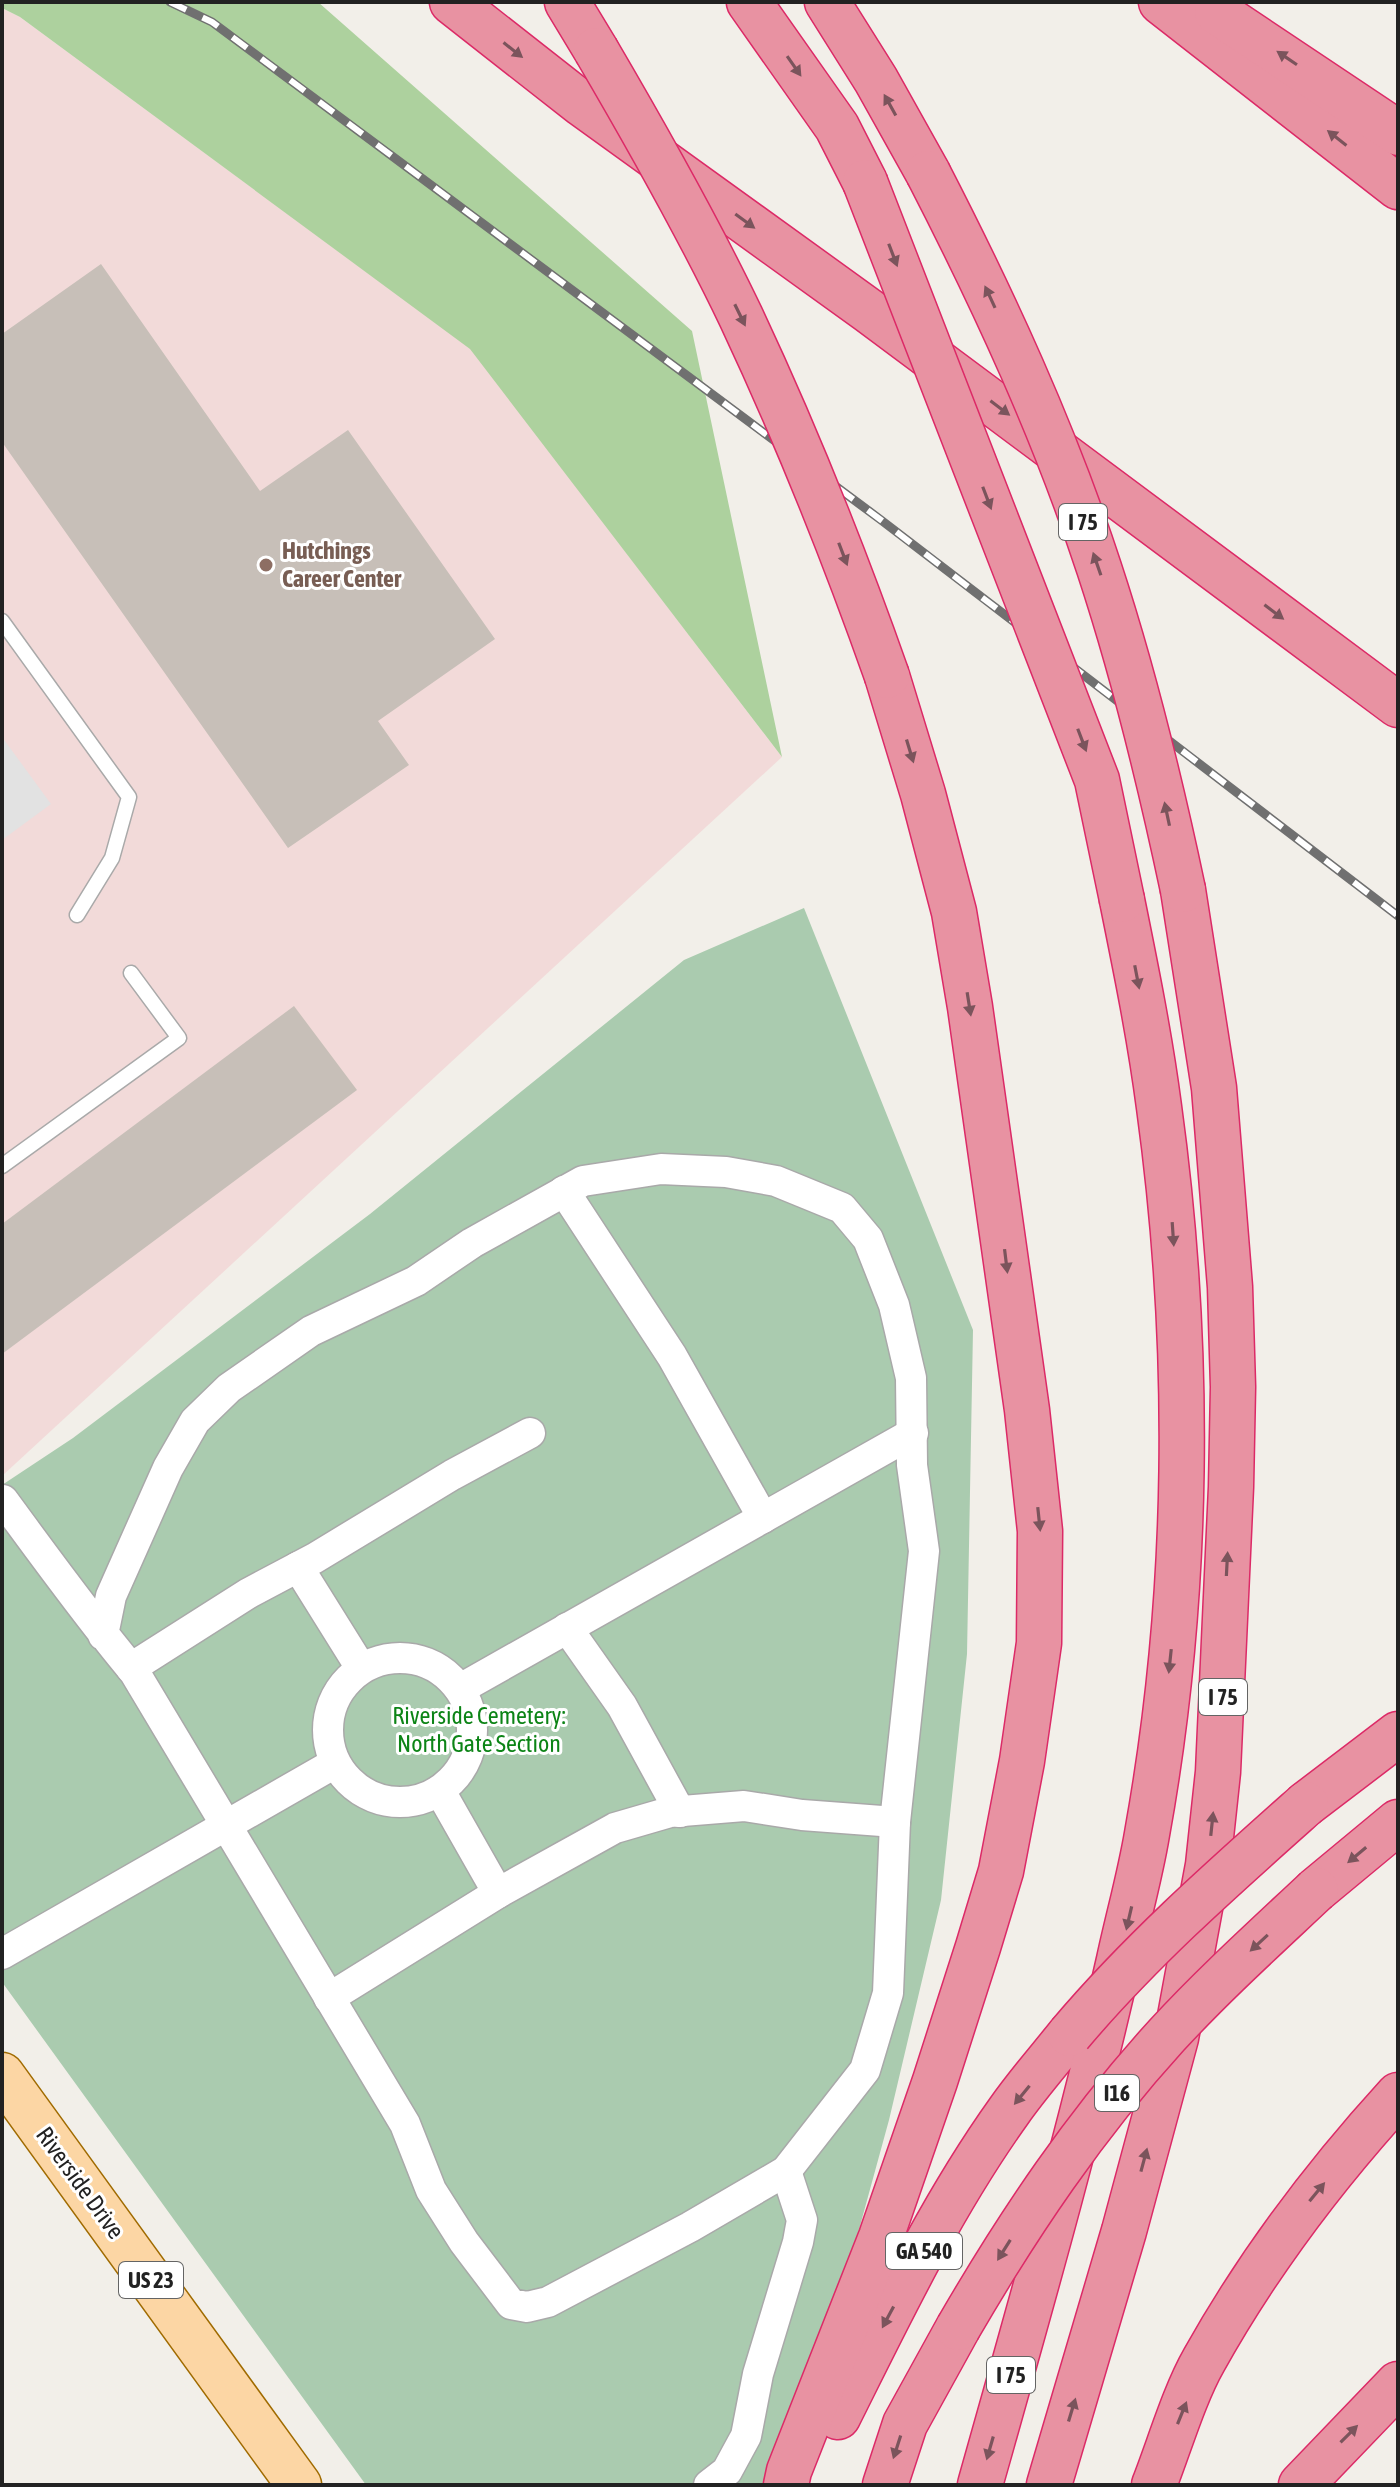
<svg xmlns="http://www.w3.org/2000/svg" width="1400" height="2487" viewBox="0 0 1400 2487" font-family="'Asap Condensed',sans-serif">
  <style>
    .commercial { fill: #f2dad9 }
    .forest { fill: #add19e }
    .cemetery { fill: #aacbaf }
    .parking { fill: #e2e2e2 }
    .building { fill: #c7bfb8 }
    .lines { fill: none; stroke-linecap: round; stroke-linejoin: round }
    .service-casing { stroke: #a9a9a9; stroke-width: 17 }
    .minor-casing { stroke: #a9a9a9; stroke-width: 33 }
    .primary-casing { stroke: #a06b00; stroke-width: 47 }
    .motorway-casing { stroke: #dc2a67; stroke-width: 47 }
    .service { stroke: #fff; stroke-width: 14 }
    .minor { stroke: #fff; stroke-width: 30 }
    .primary { stroke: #fcd6a4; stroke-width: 44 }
    .motorway { stroke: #e892a2; stroke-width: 44 }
    .rail-casing { stroke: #707070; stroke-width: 9 }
    .rail { stroke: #fff; stroke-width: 6; stroke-dasharray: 18; stroke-linecap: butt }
    .motorway-bridge-casing { stroke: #dc2a67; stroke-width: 47; stroke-linecap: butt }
    .motorway-bridge { stroke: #e892a2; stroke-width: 44 }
    .oneway { fill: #7b545c }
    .education-dot { fill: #8d6e63; stroke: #fff; stroke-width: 3 }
    .labels { text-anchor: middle; stroke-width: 6; stroke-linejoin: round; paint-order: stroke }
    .shield { fill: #fff; stroke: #646464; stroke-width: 2 }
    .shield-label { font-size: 22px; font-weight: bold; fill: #222 }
    .education-label { font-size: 24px; font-weight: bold; fill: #785e54; stroke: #fff; text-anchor: start }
    .park-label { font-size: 24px; fill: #0c8416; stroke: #fff }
    .street-label { font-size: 24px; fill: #222; stroke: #fff }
  </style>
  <rect width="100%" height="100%" fill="#f2efe9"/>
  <path class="commercial" d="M2,8L20,17L471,349L782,757L2,1476Z"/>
  <path class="forest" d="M2,2H318L692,331L782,757L470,349L20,17L2,8Z"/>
  <path class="cemetery" d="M804,908L973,1330L967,1654L941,1900L889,2120L789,2485H366L2,1982V1485L73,1438L370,1214L684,960Z"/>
  <path class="parking" d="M2,737L51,804L2,840Z"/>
  <g class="building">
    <path d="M101,264L260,491L348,430L495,639L378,721L409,765L288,848L2,442V334Z"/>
    <path d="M294,1006L357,1090L2,1354V1224Z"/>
  </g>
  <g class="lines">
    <defs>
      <g id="service">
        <path d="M2,621L129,797L112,858L77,915"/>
        <path d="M2,1166L179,1038L131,973"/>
      </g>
      <g id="minor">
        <path d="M564,1191L672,1356L763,1518"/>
        <path d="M3,1500C45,1557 86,1614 131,1668L135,1673L405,2124L431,2190L464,2242L511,2304L527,2307L548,2302L690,2227L786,2171L865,2070L888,1993L895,1822L924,1551L912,1465L911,1378L894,1305L868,1239L842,1208L776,1181L726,1172L661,1169L583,1181L472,1243L416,1281L311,1331L229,1388L195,1421L168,1468L111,1596L103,1635"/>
        <path d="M298,1567L361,1668"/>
        <path d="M567,1628L622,1706L680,1812"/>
        <circle cx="400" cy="1730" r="72"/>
        <path d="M131,1668L249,1593L315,1558L452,1475L530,1433"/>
        <path d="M460,1689L913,1433"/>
        <path d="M440,1791L498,1893"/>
        <path d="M2,1954L335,1763"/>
        <path d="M329,1998L498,1893L615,1828L670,1812L744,1806L802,1815L895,1822"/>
        <path d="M709,2485L727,2471L746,2436L758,2374L798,2242L802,2220L786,2171"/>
      </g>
      <path id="primary" d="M2,2075L299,2485"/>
      <g id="motorway">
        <path d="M452,2L582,104L869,311L1398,705"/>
        <path d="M567,2L596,50"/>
        <path d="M749,2L837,127L865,182"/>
        <path d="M827,2L876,80L928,173"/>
        <path d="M1161,2L1398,187"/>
        <path d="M1217,12L1398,133"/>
        <path d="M1306,1804L1398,1734"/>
        <path d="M1316,1890L1398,1822"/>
        <path d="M838,2417C890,2313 941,2206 1009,2111C1028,2084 1050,2059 1070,2034"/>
        <path d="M786,2485L789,2471L881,2237L935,2081L978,1947L1001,1871L1022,1761L1039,1643L1040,1531L1027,1410L970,1007L954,912L923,794L887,676"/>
        <path d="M885,2485L905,2424L958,2328"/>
        <path d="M980,2485C1029,2311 1079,2137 1119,1960C1128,1918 1140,1876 1147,1834C1190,1596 1192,1347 1159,1107C1150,1038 1136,969 1122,900"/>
        <path d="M1049,2485L1124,2231L1176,2038L1208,1865L1218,1772L1231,1487L1233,1387L1230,1287L1214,1088L1183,890"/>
        <path d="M1154,2485C1169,2447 1184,2395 1204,2360C1257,2265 1324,2176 1398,2095"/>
        <path d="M1301,2485L1398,2384"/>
      </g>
    </defs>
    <use href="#service" class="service-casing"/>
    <use href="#minor" class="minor-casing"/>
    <use href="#primary" class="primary-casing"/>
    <use href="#motorway" class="motorway-casing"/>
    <use href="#service" class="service"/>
    <use href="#minor" class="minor"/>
    <use href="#primary" class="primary"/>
    <use href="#motorway" class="motorway"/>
    <defs>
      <path id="rail" d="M170,2L212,22L881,520L1398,916"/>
    </defs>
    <use href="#rail" class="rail-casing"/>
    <use href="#rail" class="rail"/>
    <defs>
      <g id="motorway-bridge">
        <path d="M596,50C647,137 697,225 741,317C796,434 844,554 887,676"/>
        <path d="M928,173C994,301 1054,431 1099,568C1134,674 1160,781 1183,890"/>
        <path d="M865,182L1097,780L1122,900"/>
        <path d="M1070,2034C1141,1950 1224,1877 1306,1804"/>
        <path d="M958,2328C1019,2223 1085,2125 1167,2035C1214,1984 1266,1937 1316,1890"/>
      </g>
    </defs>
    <use href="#motorway-bridge" class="motorway-bridge-casing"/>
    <use href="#motorway-bridge" class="motorway-bridge"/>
  </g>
  <defs><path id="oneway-solid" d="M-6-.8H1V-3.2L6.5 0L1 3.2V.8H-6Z" transform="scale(2)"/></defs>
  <g class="oneway">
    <use href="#oneway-solid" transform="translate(513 50) rotate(38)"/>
    <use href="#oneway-solid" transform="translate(1287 58) rotate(-146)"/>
    <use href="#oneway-solid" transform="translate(794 66) rotate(55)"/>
    <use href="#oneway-solid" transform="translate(890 105) rotate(-119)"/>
    <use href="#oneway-solid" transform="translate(1337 138) rotate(-142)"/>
    <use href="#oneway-solid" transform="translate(745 221) rotate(36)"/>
    <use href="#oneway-solid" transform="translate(893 255) rotate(69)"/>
    <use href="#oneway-solid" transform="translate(990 297) rotate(-115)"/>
    <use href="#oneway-solid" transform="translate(740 315) rotate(64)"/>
    <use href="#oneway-solid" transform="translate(1000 408) rotate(37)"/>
    <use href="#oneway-solid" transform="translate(987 498) rotate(69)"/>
    <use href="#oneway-solid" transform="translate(843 554) rotate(69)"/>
    <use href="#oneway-solid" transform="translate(1097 564) rotate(-109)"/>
    <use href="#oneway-solid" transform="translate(1274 612) rotate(37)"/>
    <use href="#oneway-solid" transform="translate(1082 740) rotate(69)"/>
    <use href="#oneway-solid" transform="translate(910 751) rotate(73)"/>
    <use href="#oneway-solid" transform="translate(1167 814) rotate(-102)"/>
    <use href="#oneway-solid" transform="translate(1137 977) rotate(79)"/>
    <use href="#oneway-solid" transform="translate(969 1004) rotate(81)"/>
    <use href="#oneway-solid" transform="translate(1173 1234) rotate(86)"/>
    <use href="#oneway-solid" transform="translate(1006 1261) rotate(83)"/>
    <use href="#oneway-solid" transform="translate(1039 1519) rotate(84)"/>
    <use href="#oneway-solid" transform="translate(1227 1564) rotate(-87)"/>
    <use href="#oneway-solid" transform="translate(1170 1661) rotate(96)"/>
    <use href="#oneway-solid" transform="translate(1212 1824) rotate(-84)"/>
    <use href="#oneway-solid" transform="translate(1357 1855) rotate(140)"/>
    <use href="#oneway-solid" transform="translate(1129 1918) rotate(103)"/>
    <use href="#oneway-solid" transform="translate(1259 1943) rotate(137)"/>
    <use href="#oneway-solid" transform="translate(1022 2095) rotate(129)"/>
    <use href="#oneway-solid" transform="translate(1144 2160) rotate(-75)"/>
    <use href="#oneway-solid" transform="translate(1317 2192) rotate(-51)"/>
    <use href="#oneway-solid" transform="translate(1004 2250) rotate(122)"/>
    <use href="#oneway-solid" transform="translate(888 2317) rotate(118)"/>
    <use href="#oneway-solid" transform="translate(1072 2410) rotate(-73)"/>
    <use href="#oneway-solid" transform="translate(1182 2413) rotate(-68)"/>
    <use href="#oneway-solid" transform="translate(1349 2434) rotate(-45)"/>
    <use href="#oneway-solid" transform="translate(897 2447) rotate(108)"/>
    <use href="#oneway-solid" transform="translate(990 2448) rotate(106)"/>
  </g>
  <circle class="education-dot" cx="266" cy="565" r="8"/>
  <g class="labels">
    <g class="shield">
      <rect x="1059" y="504" width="48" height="36" rx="6"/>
      <rect x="1199" y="1679" width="48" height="36" rx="6"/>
      <rect x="1095" y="2075" width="44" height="36" rx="6"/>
      <rect x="886" y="2233" width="76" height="36" rx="6"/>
      <rect x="119" y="2262" width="64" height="36" rx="6"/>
      <rect x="987" y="2357" width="48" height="36" rx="6"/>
    </g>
    <g class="shield-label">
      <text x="1083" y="530">I 75</text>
      <text x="1223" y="1705">I 75</text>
      <text x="1117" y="2101">I16</text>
      <text x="924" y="2259">GA 540</text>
      <text x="151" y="2288">US 23</text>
      <text x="1011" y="2383">I 75</text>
    </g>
    <g class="education-label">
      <text x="282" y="559">Hutchings<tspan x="282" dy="28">Career Center</tspan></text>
    </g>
    <g class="park-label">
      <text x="479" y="1724">Riverside Cemetery:<tspan x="479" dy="28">North Gate Section</tspan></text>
    </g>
    <g class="street-label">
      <text transform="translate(80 2183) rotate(54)" y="8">Riverside Drive</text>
    </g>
  </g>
  <rect width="1400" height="2487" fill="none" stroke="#222222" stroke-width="8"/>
</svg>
